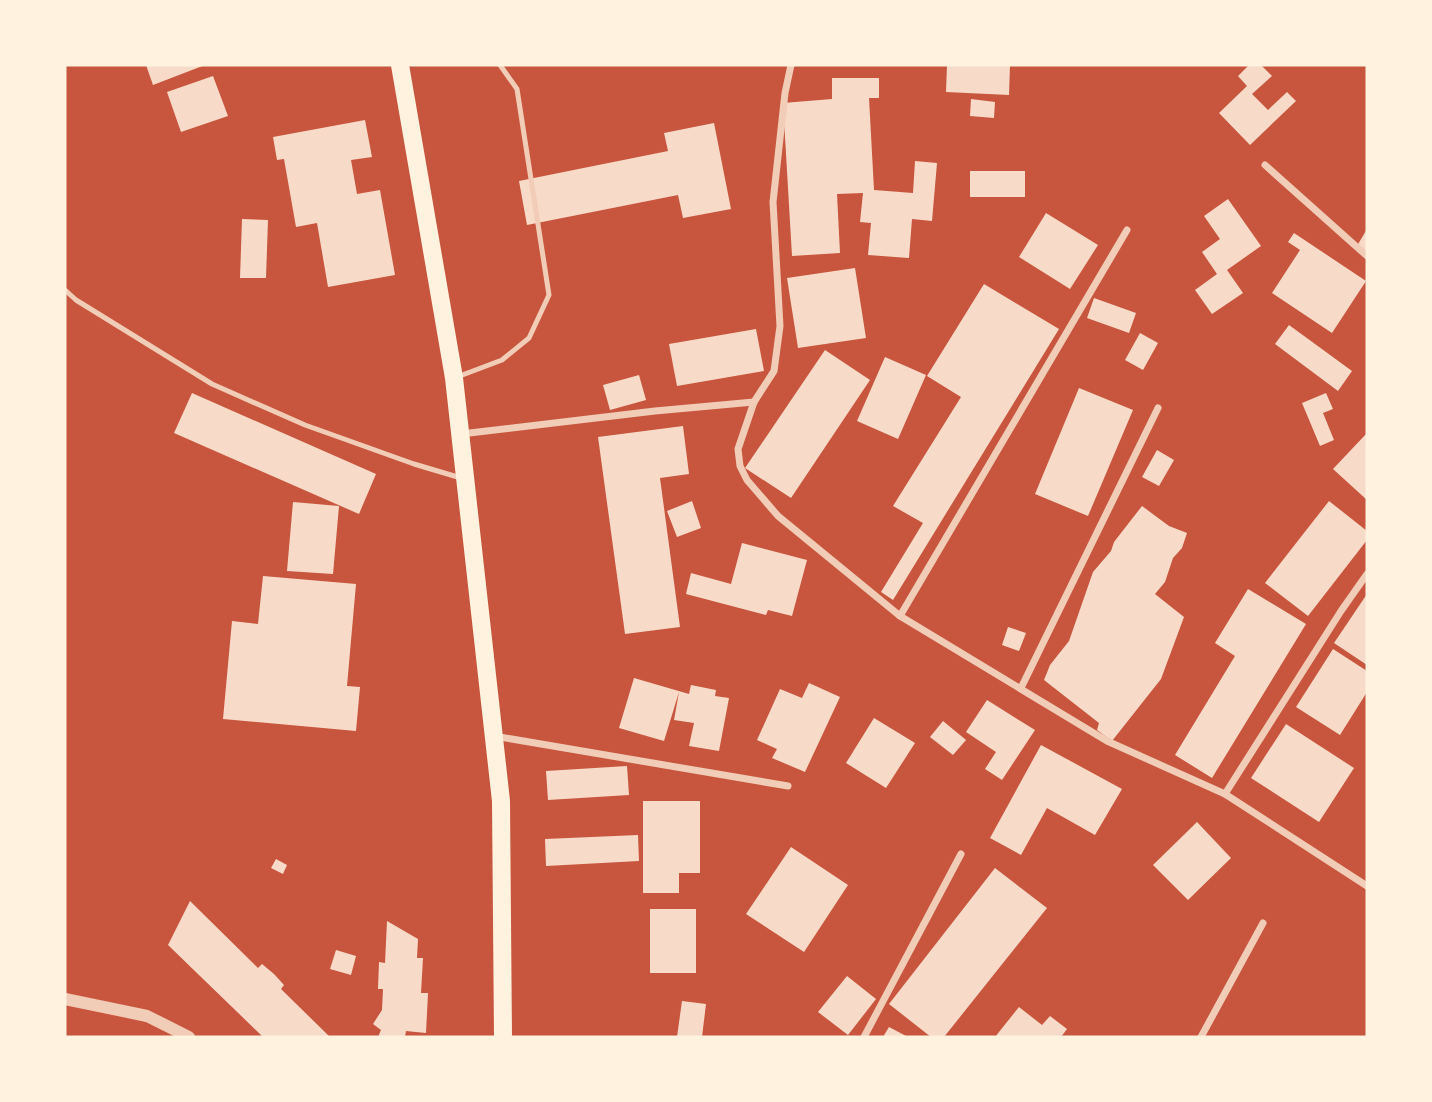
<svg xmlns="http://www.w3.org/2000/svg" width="1432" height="1102" viewBox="0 0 1432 1102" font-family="Commissioner,sans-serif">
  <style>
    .building { fill: #f7dbc8 }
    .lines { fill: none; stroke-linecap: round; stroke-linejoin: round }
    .service { stroke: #f1ccb7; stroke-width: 5 }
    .minor { stroke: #f1ccb7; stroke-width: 7 }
    .tertiary { stroke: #f1ccb7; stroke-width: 12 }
    .primary { stroke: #fff3e0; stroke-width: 18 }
  </style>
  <rect width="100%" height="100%" fill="#c8553d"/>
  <g class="building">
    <path d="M146,65H205L153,85Z"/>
    <path d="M947,65H1010L1009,95L946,92Z"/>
    <path d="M1249,65H1261L1272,76L1252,94L1268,110L1287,92L1296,101L1250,145L1219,113L1247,86L1238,76Z"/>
    <path d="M213,76L228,116L181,132L167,92Z"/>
    <path d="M832,78H879V98H869L874,190L913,193L915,161L937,163L932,221L912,219L909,258L868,255L871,223L860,222L863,193L837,194L840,253L792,256L783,103L832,99Z"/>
    <path d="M971,99L995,102L994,118L970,116Z"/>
    <path d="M365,120L372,157L351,160L357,194L380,190L395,275L328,287L317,223L296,227L284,159L277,160L273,137Z"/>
    <path d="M714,123L731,209L683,218L678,195L527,225L519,181L668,151L664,133Z"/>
    <rect x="970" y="171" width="55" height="26"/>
    <path d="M1228,199L1261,246L1227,270L1243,293L1212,314L1195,290L1217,274L1202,252L1220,239L1204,216Z"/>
    <path d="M1046,213L1098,245L1070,289L1019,257Z"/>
    <path d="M242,219L268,220L266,278H240Z"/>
    <path d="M1367,229V252L1357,246Z"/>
    <path d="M1294,233L1366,281L1332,333L1272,293L1300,250L1288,242Z"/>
    <path d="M855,268L866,338L798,348L787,278Z"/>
    <path d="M984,284L1059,329L893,600L881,592L923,523L893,506L961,397L927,376Z"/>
    <path d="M1094,298L1136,313L1129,333L1087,318Z"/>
    <path d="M1289,325L1352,371L1338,391L1275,344Z"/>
    <path d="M756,329L764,371L677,386L669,344Z"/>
    <path d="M1140,333L1158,343L1143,370L1125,360Z"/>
    <path d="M825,350L870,380L791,498L745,468Z"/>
    <path d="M885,357L926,375L898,439L857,421Z"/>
    <path d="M639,375L646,400L610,410L603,385Z"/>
    <path d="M1079,388L1133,410L1088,516L1035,494Z"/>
    <path d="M192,393L376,474L359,514L174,433Z"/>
    <path d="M1326,393L1333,409L1323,413L1334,440L1320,446L1302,403Z"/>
    <path d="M683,426L689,474L660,478L680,627L625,634L598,437Z"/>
    <path d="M1367,433V500L1333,469Z"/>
    <path d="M1157,450L1174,460L1159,486L1142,477Z"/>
    <path d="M692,501L701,528L677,537L667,511Z"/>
    <path d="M1329,501L1367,531V540L1308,616L1265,583Z"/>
    <path d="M293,502L339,506L333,574L287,571Z"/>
    <path d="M1142,506L1169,526L1187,533L1182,548L1173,558L1165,582L1155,594L1184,617L1161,679L1112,741L1097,730L1099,723L1044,680L1050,665L1069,641L1093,572L1111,551L1114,542Z"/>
    <path d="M742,543L807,560L792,616L768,610L766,615L686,594L691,573L731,584Z"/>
    <path d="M263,576L356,584L347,686L360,687L356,731L223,719L232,621L258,624Z"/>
    <path d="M1248,589L1306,624L1212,778L1175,755L1235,656L1215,643Z"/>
    <path d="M1367,594V665L1334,643Z"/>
    <path d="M1008,627L1026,633L1019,651L1002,645Z"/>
    <path d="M1333,649L1367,671V692L1340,735L1296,707Z"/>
    <path d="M634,678L689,694L691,685L716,690L715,696L729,698L719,751L689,746L694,723L674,720L679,692L664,741L619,728Z"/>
    <path d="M809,683L840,697L805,772L772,758L777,749L757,740L780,689L802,698Z"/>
    <path d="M987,700L1035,730L1002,780L985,769L996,752L966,732Z"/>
    <path d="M874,718L915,743L886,788L846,763Z"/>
    <path d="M943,721L966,740L953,755L930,737Z"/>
    <path d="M1286,724L1354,768L1319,822L1251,778Z"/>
    <path d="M1041,745L1122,789L1095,835L1047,808L1021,855L990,838Z"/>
    <path d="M627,766L629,795L548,800L546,771Z"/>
    <path d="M643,801H700V873H679V893H643Z"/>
    <path d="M1197,822L1231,858L1188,900L1153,865Z"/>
    <path d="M638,835L639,861L546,866L545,839Z"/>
    <path d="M791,847L848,885L804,952L746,914Z"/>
    <path d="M276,859L287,865L283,874L271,868Z"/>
    <path d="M995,868L1047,908L944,1037H931L889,1004Z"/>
    <path d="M190,901L258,968L262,964L274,974L284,985L281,989L330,1037H263L168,945Z"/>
    <rect x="650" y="909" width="46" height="64"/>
    <path d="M387,921L418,939L417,958H423L421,993H428L426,1033L406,1031L405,1037H378L381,1030L373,1024L382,1010L383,989H378L379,962L385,963Z"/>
    <path d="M336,950L356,956L351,975L330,969Z"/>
    <path d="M847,976L876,999L848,1035L818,1012Z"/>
    <path d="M682,1001L706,1004L702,1037H677Z"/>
    <path d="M1019,1007L1042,1025L1050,1016L1067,1029L1061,1037H995Z"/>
    <path d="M889,1027L908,1037H883Z"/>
  </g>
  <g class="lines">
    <g class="service">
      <path d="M65,290L76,300L212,384L305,425L414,464L461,478"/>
      <path d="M457,377L502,360L529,338L549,295L517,89L500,65"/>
    </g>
    <g class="minor">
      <path d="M791,65L785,93L773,202L780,326L774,371L754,402L738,449L740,466L747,480L778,516L900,616L1107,741L1225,794L1367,886"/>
      <path d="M1265,165L1367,256"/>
      <path d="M461,434L655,411L754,402"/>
      <path d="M900,616L1127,230"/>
      <path d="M1021,688L1158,408"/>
      <path d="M494,736L788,786"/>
      <path d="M1225,794L1341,611L1367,574"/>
      <path d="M864,1037L961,854"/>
      <path d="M1201,1037L1263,923"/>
    </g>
    <path class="tertiary" d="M65,999L147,1016L189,1037"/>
    <path class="primary" d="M400,65L454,378L501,801L503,1037"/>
  </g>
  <rect width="1432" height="1102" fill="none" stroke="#fff3e0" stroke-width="133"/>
</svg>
